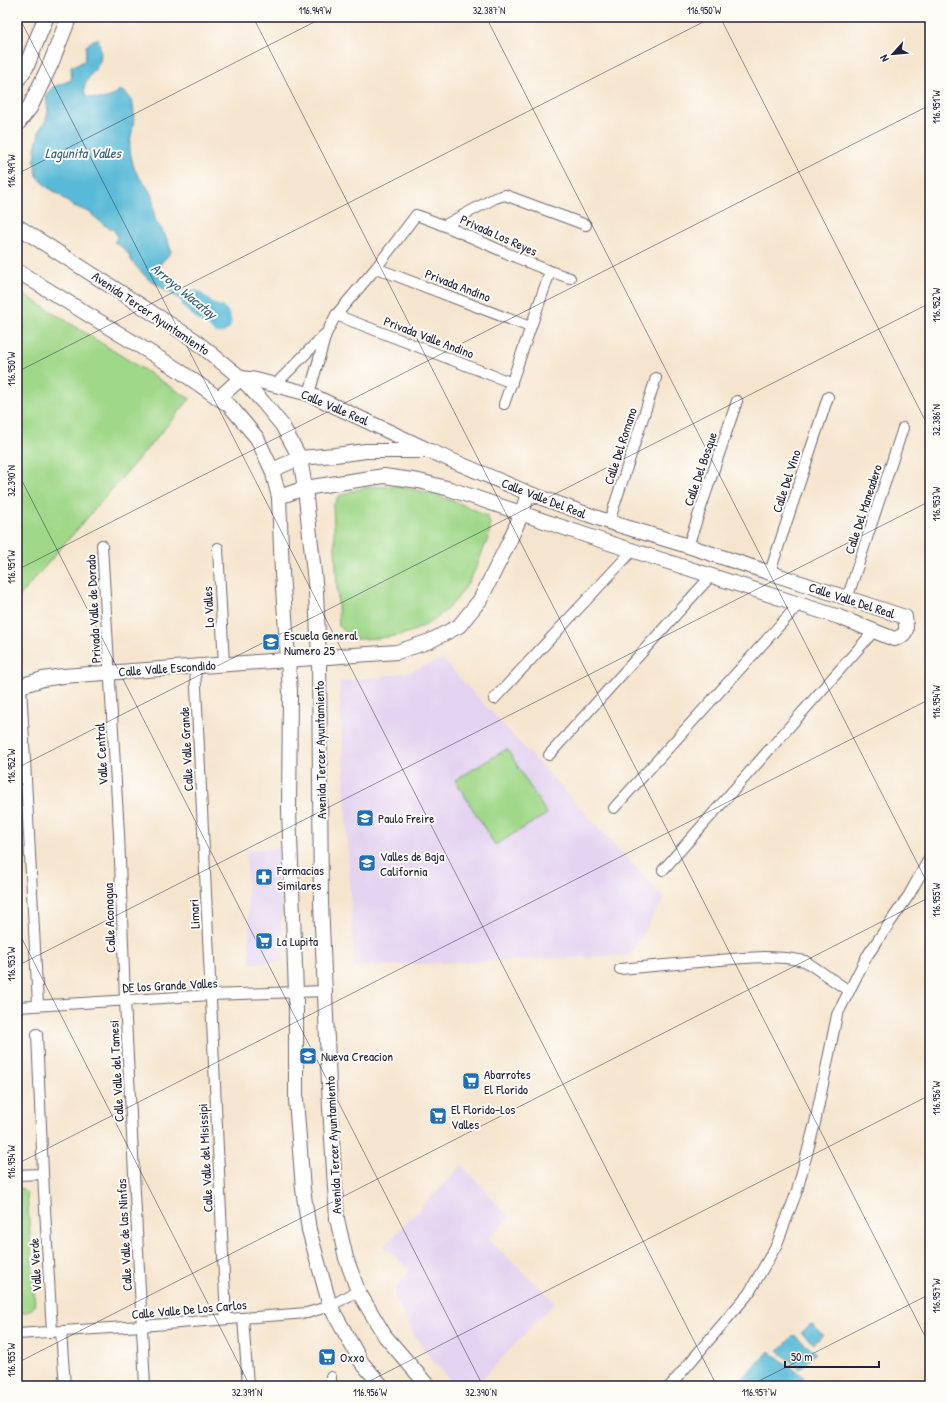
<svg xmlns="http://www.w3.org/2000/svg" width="947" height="1403" viewBox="0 0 947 1403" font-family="'Patrick Hand',sans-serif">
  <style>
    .built { fill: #e4d3f1 }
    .green { fill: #a0d889; stroke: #617d62 }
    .water { fill: #59bad7; stroke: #3e6e89 }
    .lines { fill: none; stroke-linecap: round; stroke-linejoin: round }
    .river { stroke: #59bad7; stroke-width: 23 }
    .street-casing { stroke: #6c666e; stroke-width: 12 }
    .secondary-casing { stroke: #6c666e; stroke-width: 16 }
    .primary-casing { stroke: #6c666e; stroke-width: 17 }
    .street { stroke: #fff; stroke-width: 10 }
    .secondary { stroke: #fff; stroke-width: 14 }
    .primary { stroke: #fff; stroke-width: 15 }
    .ticks { fill: none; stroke: #22223b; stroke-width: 1; stroke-opacity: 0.45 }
    .labels { text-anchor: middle; stroke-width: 4; stroke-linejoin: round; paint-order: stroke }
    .street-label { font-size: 13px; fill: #22223b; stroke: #fdfcf7 }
    .poi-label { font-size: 13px; fill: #22223b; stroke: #fdfcf7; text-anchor: start }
    .water-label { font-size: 14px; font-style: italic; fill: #385f79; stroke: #fdfcf7 }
    .neatline { fill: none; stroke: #22223b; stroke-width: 1.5 }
    .ticks-label { font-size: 10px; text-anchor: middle; fill: #22223b }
  </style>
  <rect width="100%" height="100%" fill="#fdfcf7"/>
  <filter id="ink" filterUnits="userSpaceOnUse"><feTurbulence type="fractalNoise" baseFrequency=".025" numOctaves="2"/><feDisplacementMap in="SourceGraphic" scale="8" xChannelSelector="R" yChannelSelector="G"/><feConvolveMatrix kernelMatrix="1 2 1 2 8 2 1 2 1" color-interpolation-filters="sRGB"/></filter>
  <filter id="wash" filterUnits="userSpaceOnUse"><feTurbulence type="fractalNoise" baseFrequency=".012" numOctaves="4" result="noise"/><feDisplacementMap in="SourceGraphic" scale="16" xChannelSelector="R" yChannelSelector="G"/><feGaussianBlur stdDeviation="0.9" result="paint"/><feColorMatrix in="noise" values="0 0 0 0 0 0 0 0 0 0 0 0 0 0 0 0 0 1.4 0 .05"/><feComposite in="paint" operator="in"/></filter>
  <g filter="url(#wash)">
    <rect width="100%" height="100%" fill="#f6e5ce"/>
    <g class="built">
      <path d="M442,659L664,898L630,955L354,967L339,682L379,677L409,672Z"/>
      <path d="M279,848L283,962L250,963L246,850Z"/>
      <path d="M462,1165L510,1218L488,1239L555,1302L476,1386H455L429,1356L414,1335L396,1301L395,1294L396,1287L410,1270L384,1246Z"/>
    </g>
    <g class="green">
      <path d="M17,290L190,399L17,599Z"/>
      <path d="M369,487C378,487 388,486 397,487C424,490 465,503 488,517C489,521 491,526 490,529C489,539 483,549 480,558C466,595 440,625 400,635C385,638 369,639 354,639L339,627L333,506L339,496L353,491Z"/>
      <path d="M507,749L547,814L495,845L455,780Z"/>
      <path d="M17,1187L23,1189L27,1193L35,1305C30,1313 25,1312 17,1313Z"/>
    </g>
    <g class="water">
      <path d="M98,39C100,45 102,55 100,61C95,73 78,84 87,97C99,99 110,101 119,90C141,96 133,127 130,142C129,146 131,156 132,160C134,174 143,180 150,192C155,200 153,210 155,219C157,224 161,227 163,232C167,238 170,245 171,252C167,258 161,261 159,268L161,273L217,315L218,319L216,323L147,278L133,263L126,250L114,242L117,238L116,233L113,229L104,225L89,212L71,205L60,195L47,187L37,176L34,161L36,156L35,148L40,129L45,122L48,112L46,94L53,87L71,80C72,75 71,71 71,66L77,65L85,60L86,46L93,40Z"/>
      <path d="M811,1324L823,1335L814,1344L801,1333Z"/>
      <path d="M794,1335L816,1353L800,1369L778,1351Z"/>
      <path d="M769,1351L804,1377L796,1386H735Z"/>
    </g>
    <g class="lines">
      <path class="river" d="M193,301L209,314L218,317V319L220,322"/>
    </g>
  </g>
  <g filter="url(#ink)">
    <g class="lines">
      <defs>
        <g id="street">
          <path d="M445,225L495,198L505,195L586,225"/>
          <path d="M376,268L530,327"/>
          <path d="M336,315L512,383"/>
          <path d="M275,385L324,335"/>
          <path d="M309,394L326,334L336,315L376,268L416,215C469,233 518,262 570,278"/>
          <path d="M504,404L550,272"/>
          <path d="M609,522L656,378"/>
          <path d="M102,545L119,834L125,1000L145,1386"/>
          <path d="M688,546L737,401"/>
          <path d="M218,548L224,665"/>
          <path d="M770,572L828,397"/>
          <path d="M847,599L903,428"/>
          <path d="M195,667L203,830L226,1319"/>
          <path d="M21,685L38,1005"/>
          <path d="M494,699L633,550"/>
          <path d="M549,755L711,576"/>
          <path d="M614,808L799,604"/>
          <path d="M663,870L874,631"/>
          <path d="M620,969L743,958L765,957L786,958L805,961L849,991"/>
          <path d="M17,1007L211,995L325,991"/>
          <path d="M37,1034L43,1174"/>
          <path d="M17,1175L43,1174L52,1332"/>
          <path d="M243,1318L248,1386"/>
          <path d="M61,1332L65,1386"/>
          <path d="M17,1334L141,1326L307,1313L330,1306L358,1291"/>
          <path d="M331,1377V1386"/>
          <path d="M670,1386L749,1293L777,1244L797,1191L815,1123L837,1015L867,956L909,895L930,857"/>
        </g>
        <g id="secondary">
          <path d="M17,226L193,339L241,378L263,402L282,425L300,458L305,488L316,592L319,658L321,903L330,1107L337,1219L346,1258L358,1291L385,1336L428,1386"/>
          <path d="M17,271L177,369L230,406L257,438L272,470L279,497L282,573L288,660L290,692L289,812L296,992V1100L303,1189L309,1230L330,1306L362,1363L382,1386"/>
          <path d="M219,398L241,378L256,380L309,394L426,449"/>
          <path d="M272,470L300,458L335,455L366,451H430L528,493L609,522L688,546L905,617C907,630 908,635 894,639L839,617L603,541L450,489L419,481L384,476L305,488L279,497"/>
          <path d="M17,687L43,679L63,676L397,652L430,641L459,626L480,600L509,542L522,513L528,493"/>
        </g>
        <g id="primary">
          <path d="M17,80L26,67L46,17"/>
          <path d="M17,124L30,107L51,63L69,17"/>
        </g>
      </defs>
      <use href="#street" class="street-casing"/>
      <use href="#secondary" class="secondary-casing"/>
      <use href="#primary" class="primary-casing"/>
      <use href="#street" class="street"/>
      <use href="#secondary" class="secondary"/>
      <use href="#primary" class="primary"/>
    </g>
  </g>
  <path class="ticks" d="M19,17L717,1386M253,17L930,1346M486,17L930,888M720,17L930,430M17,174L324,17M17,372L713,17M17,471L483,1386M17,570L930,105M17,768L930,303M17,929L250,1386M17,966L930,501M17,1164L930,699M17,1363L930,897M360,1386L930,1095M749,1386L930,1294"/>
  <defs>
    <symbol id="school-square" viewBox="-11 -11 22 22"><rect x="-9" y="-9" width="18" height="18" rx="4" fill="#1f6fb2" stroke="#fdfcf7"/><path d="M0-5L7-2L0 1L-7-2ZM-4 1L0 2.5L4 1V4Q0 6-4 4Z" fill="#fff"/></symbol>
    <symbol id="pharmacy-square" viewBox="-11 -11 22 22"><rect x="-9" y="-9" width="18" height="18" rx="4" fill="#1f6fb2" stroke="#fdfcf7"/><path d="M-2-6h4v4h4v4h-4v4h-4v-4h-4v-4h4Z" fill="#fff"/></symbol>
    <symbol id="supermarket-square" viewBox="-11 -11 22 22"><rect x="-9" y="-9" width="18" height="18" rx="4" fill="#1f6fb2" stroke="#fdfcf7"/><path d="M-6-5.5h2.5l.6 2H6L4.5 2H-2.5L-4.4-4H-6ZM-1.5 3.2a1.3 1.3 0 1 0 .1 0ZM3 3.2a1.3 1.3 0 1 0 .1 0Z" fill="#fff"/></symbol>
  </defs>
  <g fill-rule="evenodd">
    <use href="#school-square" x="261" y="632" width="20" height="20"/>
    <use href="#school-square" x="355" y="808" width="20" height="20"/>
    <use href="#school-square" x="357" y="853" width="20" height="20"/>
    <use href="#pharmacy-square" x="254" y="867" width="20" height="20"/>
    <use href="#supermarket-square" x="254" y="931" width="20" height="20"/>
    <use href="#school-square" x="298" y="1046" width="20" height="20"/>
    <use href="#supermarket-square" x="461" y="1071" width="20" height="20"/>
    <use href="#supermarket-square" x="428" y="1106" width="20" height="20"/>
    <use href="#supermarket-square" x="317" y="1347" width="20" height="20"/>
  </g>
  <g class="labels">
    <g class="street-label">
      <text transform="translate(499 235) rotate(24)" y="5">Privada Los Reyes</text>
      <text transform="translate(458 285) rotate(21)" y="5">Privada Andino</text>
      <text transform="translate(151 313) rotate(34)" y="5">Avenida Tercer Ayuntamiento</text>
      <text transform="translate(429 337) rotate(21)" y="5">Privada Valle Andino</text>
      <text transform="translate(335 407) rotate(23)" y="5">Calle Valle Real</text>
      <text transform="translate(620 446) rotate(-72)" y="5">Calle Del Romano</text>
      <text transform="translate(700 469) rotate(-71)" y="5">Calle Del Bosque</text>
      <text transform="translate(786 481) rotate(-72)" y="5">Calle Del Vino</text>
      <text transform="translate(544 498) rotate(21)" y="5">Calle Valle Del Real</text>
      <text transform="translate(863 509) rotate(-72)" y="5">Calle Del Maneadero</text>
      <text transform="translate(852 600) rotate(18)" y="5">Calle Valle Del Real</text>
      <text transform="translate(208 607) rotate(-93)" y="5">Lo Valles</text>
      <text transform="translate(93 609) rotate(-93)" y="5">Privada Valle de Dorado</text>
      <text transform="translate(167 668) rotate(-4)" y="5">Calle Valle Escondido</text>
      <text transform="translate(186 749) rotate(-93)" y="5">Calle Valle Grande</text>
      <text transform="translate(320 750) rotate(-91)" y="5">Avenida Tercer Ayuntamiento</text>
      <text transform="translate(101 754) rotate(-93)" y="5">Valle Central</text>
      <text transform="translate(194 914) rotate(-93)" y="5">Limari</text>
      <text transform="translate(109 918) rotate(-92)" y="5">Calle Aconagua</text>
      <text transform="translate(170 985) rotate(-3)" y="5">DE los Grande Valles</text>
      <text transform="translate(116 1071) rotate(-93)" y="5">Calle Valle del Tamesi</text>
      <text transform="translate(333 1145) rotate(-93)" y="5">Avenida Tercer Ayuntamiento</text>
      <text transform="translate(205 1158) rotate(-93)" y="5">Calle Valle del Misissipi</text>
      <text transform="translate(124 1235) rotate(-93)" y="5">Calle Valle de las Ninfas</text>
      <text transform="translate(35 1265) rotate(-93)" y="5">Valle Verde</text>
      <text transform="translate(189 1309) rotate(-5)" y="5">Calle Valle De Los Carlos</text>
    </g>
    <g class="poi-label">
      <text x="284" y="640">Escuela General<tspan x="284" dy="15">Numero 25</tspan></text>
      <text x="378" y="823">Paulo Freire</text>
      <text x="380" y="861">Valles de Baja<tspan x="380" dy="15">California</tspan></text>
      <text x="277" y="875">Farmacias<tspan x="277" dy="15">Similares</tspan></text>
      <text x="277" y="946">La Lupita</text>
      <text x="321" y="1061">Nueva Creacion</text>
      <text x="484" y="1079">Abarrotes<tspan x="484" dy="15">El Florido</tspan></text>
      <text x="451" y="1114">El Florido-Los<tspan x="451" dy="15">Valles</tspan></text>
      <text x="340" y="1362">Oxxo</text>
    </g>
    <g class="water-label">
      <text x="83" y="158">Lagunita Valles</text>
      <text transform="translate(184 291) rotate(39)" y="5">Arroyo Wacatay</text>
    </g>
  </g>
  <rect width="947" height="1403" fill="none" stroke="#fdfcf7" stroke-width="44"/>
  <g transform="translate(893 54) rotate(243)" stroke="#fdfcf7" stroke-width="3" paint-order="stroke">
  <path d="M0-3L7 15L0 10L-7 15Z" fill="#22223b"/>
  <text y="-6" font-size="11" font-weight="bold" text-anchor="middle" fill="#22223b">N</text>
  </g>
  <path d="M785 1361v6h94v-6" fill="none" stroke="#22223b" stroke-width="2"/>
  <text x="791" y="1361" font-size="12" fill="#22223b" stroke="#fdfcf7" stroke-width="3" paint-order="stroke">50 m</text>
  <rect x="22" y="22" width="903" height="1359" class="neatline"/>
  <g class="ticks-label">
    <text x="315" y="14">116.949°W</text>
    <text x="489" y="14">32.387°N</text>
    <text x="704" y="14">116.950°W</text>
    <text transform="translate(936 107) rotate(-90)" y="4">116.951°W</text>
    <text transform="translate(11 171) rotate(-90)" y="4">116.949°W</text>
    <text transform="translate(936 305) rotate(-90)" y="4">116.952°W</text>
    <text transform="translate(11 369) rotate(-90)" y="4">116.950°W</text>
    <text transform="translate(936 420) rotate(-90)" y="4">32.386°N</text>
    <text transform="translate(11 481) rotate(-90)" y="4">32.390°N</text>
    <text transform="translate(936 504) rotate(-90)" y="4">116.953°W</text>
    <text transform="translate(11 567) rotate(-90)" y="4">116.951°W</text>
    <text transform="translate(936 702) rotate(-90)" y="4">116.954°W</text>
    <text transform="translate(11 766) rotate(-90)" y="4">116.952°W</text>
    <text transform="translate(936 900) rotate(-90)" y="4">116.955°W</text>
    <text transform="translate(11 964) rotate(-90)" y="4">116.953°W</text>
    <text transform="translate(936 1098) rotate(-90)" y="4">116.956°W</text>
    <text transform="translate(11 1162) rotate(-90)" y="4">116.954°W</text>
    <text transform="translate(936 1296) rotate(-90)" y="4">116.957°W</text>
    <text transform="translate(11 1360) rotate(-90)" y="4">116.955°W</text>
    <text x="247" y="1396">32.391°N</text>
    <text x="370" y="1396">116.956°W</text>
    <text x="481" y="1396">32.390°N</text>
    <text x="759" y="1396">116.957°W</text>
  </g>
</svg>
